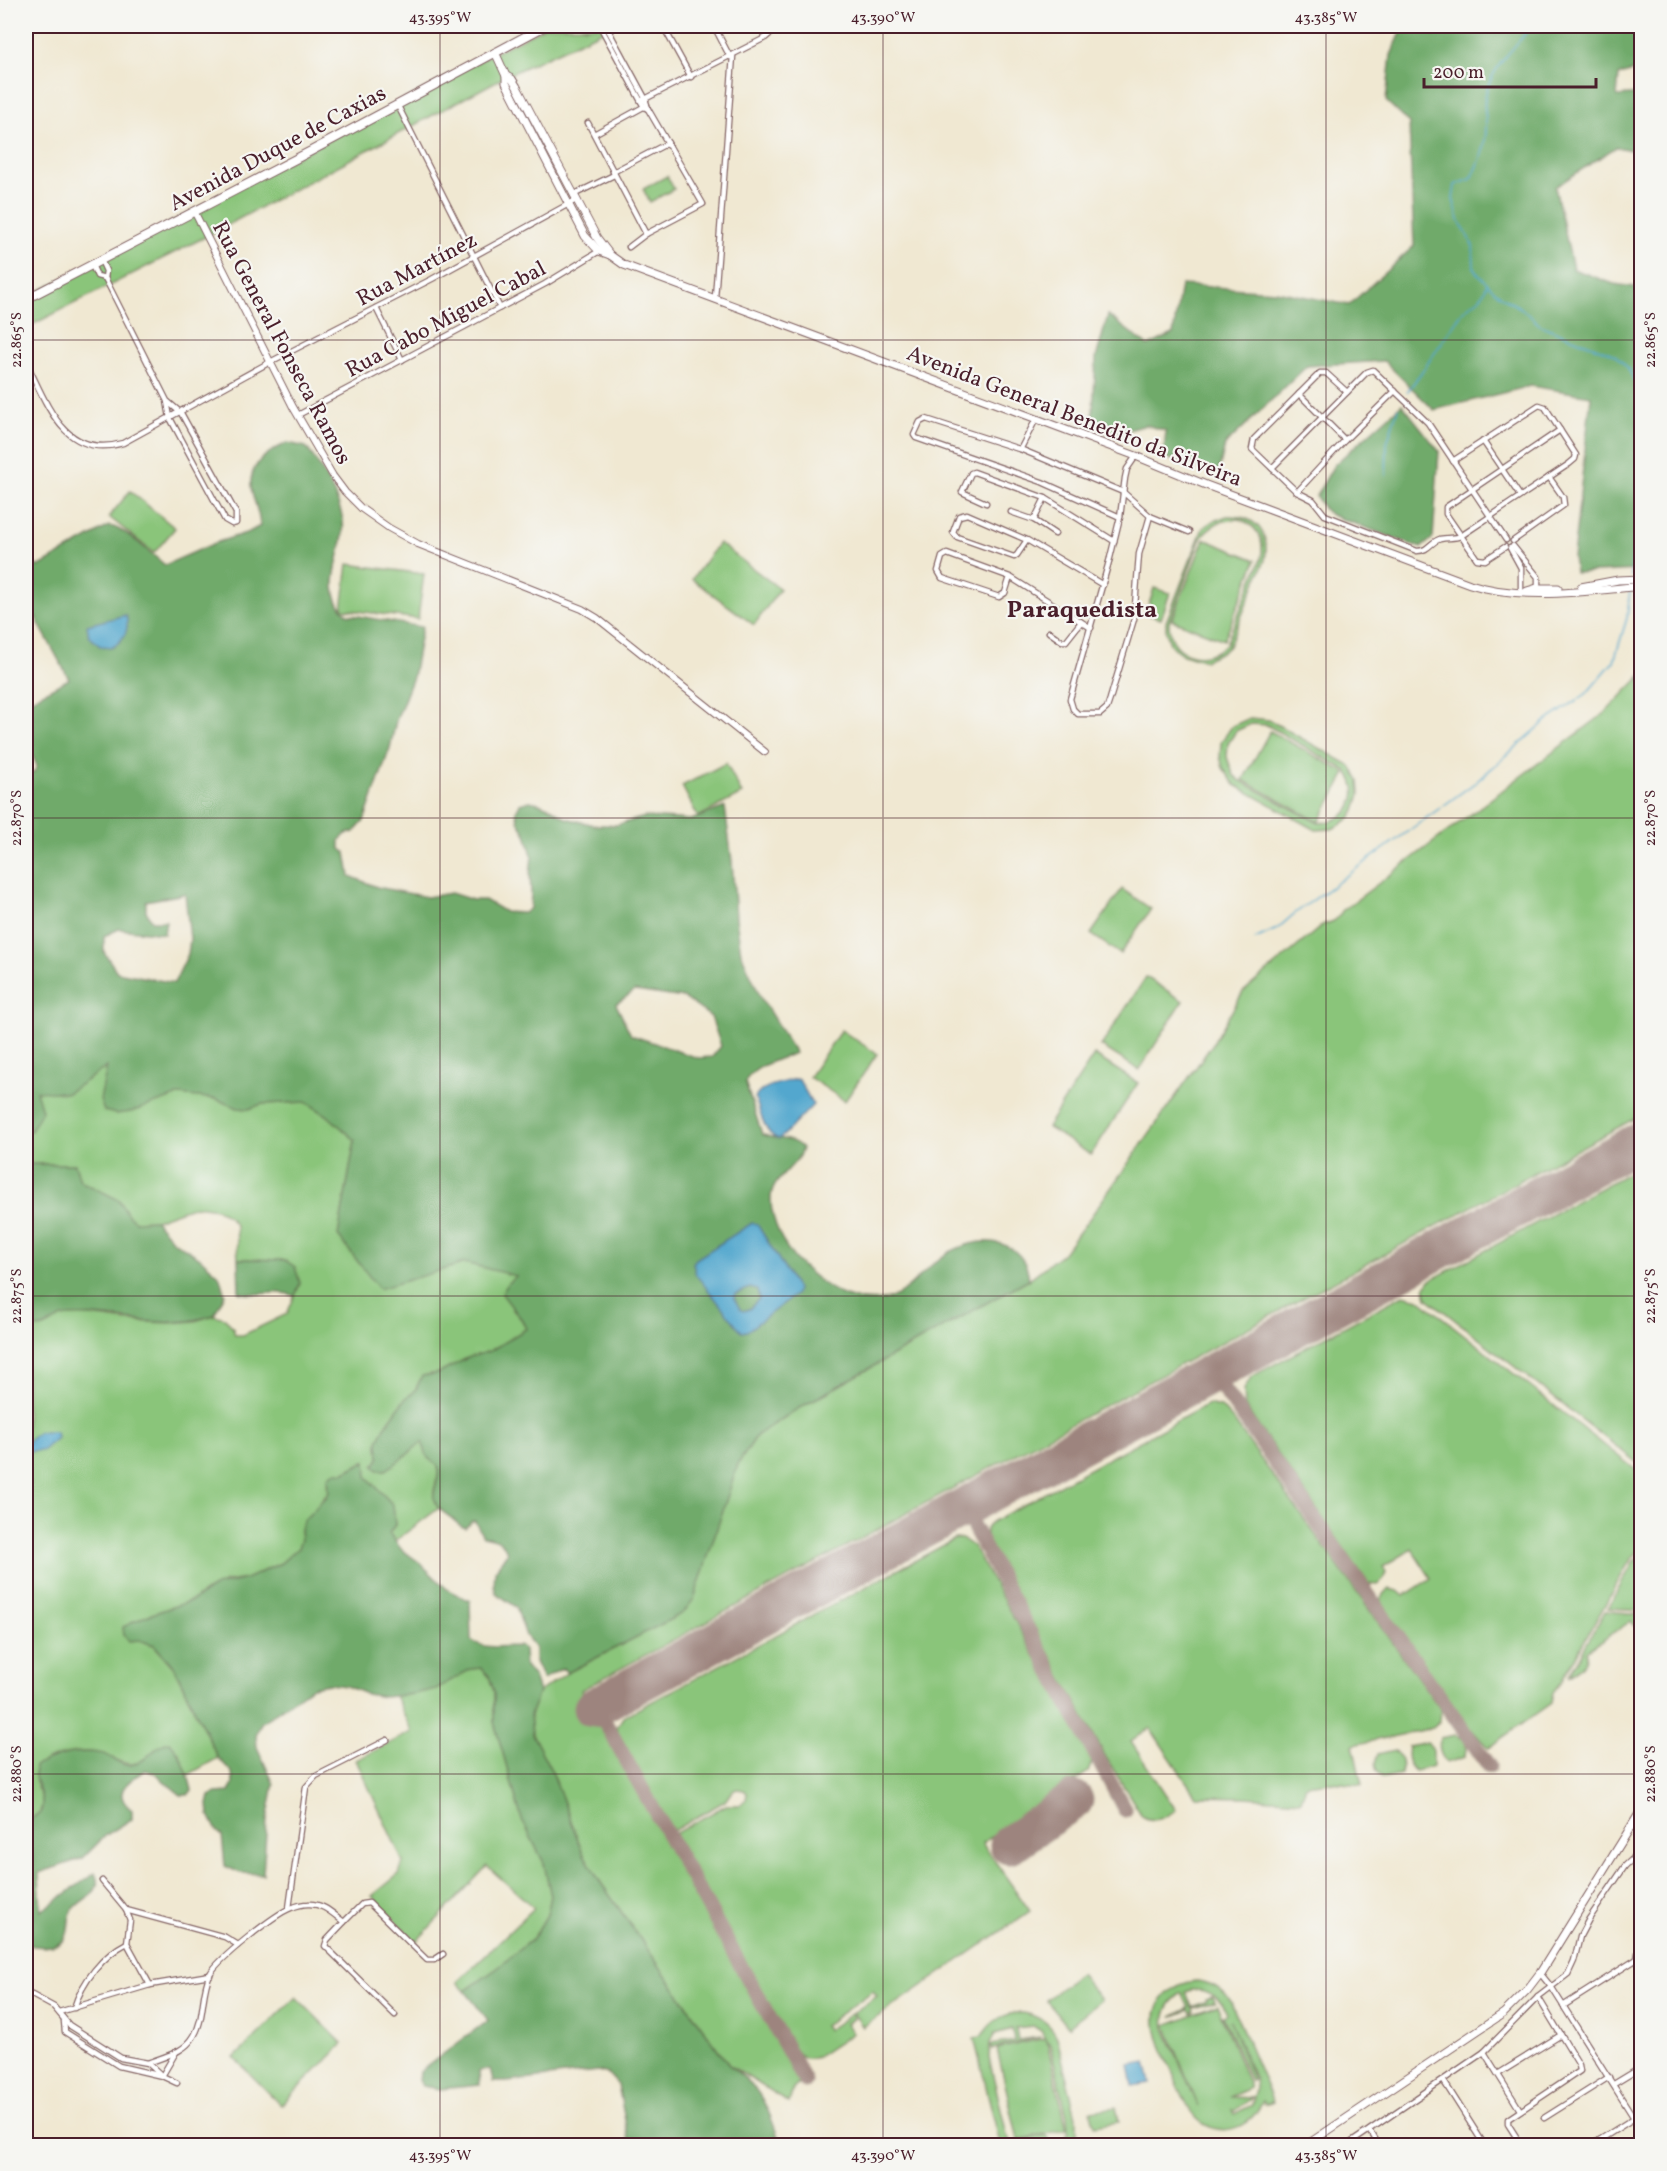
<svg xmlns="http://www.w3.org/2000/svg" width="1667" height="2171" viewBox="0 0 1667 2171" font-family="Vollkorn,serif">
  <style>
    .green { fill: #8ac57a; stroke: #6a7252; stroke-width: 1.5; fill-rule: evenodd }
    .forest { fill: #6faa6a; stroke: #5c644a; stroke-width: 1.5; fill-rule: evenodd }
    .water { fill: #52a7ce; stroke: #4e637c; stroke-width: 1.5; fill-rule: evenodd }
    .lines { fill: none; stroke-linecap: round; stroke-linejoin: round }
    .stream { stroke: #52a7ce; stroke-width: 1.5 }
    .taxiway { stroke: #9d847e; stroke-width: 15 }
    .runway { stroke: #9d847e; stroke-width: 39 }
    .minor-casing { stroke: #846565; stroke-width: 7 }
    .tertiary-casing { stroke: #846565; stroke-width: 8 }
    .secondary-casing { stroke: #846565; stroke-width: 9 }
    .primary-casing { stroke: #846565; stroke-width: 10 }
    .minor { stroke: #fff; stroke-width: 4.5 }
    .tertiary { stroke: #fff; stroke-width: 6 }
    .secondary { stroke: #fff; stroke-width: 7 }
    .primary { stroke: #fff; stroke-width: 8 }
    .ticks { fill: none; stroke: #4a1f2b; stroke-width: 1.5; stroke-opacity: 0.45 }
    .labels { text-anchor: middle; stroke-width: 4.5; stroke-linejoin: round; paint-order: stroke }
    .street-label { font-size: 22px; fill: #4a1f2b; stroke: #f6f6f2 }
    .neighbourhood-label { font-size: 24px; font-weight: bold; fill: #4a1f2b; stroke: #f6f6f2 }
    .neatline { fill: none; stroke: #4a1f2b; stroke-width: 2 }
    .ticks-label { font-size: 15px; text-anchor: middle; fill: #4a1f2b }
  </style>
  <rect width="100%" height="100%" fill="#f6f6f2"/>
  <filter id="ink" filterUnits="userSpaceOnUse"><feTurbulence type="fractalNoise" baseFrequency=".0167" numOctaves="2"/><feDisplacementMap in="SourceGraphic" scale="12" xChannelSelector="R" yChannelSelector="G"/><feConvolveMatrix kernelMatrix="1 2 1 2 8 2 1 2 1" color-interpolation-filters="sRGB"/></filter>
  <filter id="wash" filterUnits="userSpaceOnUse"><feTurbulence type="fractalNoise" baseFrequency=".008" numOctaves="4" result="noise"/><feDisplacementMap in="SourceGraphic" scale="24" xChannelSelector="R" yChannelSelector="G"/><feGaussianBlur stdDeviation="1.35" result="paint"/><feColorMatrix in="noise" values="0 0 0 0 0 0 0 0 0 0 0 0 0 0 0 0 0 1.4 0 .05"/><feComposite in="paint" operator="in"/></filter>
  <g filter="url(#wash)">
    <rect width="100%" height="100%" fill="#f0e8d2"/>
    <g class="green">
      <path d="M546,26H587L584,28L589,26H613L506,76L207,236L26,328V298Z"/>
      <path d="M667,176L674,189L650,202L643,189Z"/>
      <path d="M130,491L175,528L154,553L109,517Z"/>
      <path d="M1227,516C1255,515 1270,531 1265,560L1229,646L1224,651L1205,660L1183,655L1170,644L1166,632V622L1203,528L1213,521ZM1239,519C1258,526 1265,540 1261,559L1226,644C1204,666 1169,656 1169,623L1200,540C1209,524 1222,520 1239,519Z"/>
      <path d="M1204,539L1256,560L1224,640L1172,620Z"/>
      <path d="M719,543L780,589L754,625L692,579Z"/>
      <path d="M348,564L424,574L418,619L342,609Z"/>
      <path d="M1154,588L1170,593L1161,619L1146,614Z"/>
      <path d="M1641,676V1115L581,1690L801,2083L793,2088L789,2103L729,2065L601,1883L583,1853L553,1774L532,1734L530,1715L539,1692L567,1673L683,1613L694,1598L738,1464L757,1435L799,1408L1029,1279L1063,1253L1089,1219L1214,1042L1243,992L1324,924C1334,922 1337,920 1342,911L1605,713Z"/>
      <path d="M1250,718L1269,720L1351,766L1359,780L1360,794L1355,811L1351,817L1340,825L1332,829L1316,830L1235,785L1223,768L1220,757L1221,742L1232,726ZM1251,724L1267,725L1347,771C1365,798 1348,822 1318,823L1239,780L1233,774L1227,757L1228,744L1236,731Z"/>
      <path d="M1270,731L1346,773L1319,822L1243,780Z"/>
      <path d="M726,763L742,794L698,817L682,786Z"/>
      <path d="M1122,889L1151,909L1120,954L1091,934Z"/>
      <path d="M1146,977L1183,1001L1139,1070L1101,1046Z"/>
      <path d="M841,1030L877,1054L845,1101L809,1077Z"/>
      <path d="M1094,1055L1138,1083L1091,1155L1047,1127Z"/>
      <path d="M107,1066L160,1101L179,1095L198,1096L216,1099L238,1108L249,1109L261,1104L306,1102L327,1115L355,1140L338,1236L379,1288L465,1263L517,1276L508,1283L513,1310L522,1320L526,1329L490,1351L466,1359L440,1373L426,1375L419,1382L415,1391L404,1400L378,1441L379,1459L374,1466L386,1470L407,1455L422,1441L428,1458L438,1466C441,1483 426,1491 439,1508L395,1541L389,1533L395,1525L393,1505L367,1477L365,1461L343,1473L327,1485L329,1491L300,1529L301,1540L298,1548L281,1563L246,1579L226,1582L205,1592L193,1600L146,1616L139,1640L154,1645L174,1668L218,1758L188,1775L178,1751L156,1749C128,1779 120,1755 89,1752C75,1751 60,1755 47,1760L37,1788C43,1798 44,1803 39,1814L27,1820L26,1812V1327H45L55,1319L65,1316L82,1315L128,1321L170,1323L195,1321L214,1315L225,1318L233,1328L235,1335H243L287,1314L300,1283L285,1260L238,1259L236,1226L230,1218L217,1209L195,1206L155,1220L135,1221L128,1215L119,1200L80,1181L75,1164H26V1129L27,1130L39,1105L36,1090L67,1093Z"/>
      <path d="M1641,1166V1466L1427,1298L1425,1289L1429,1281Z"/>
      <path d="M1403,1295L1419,1299L1641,1474V1549L1631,1559L1561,1682L1553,1692L1551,1703L1488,1748L1465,1722L1380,1600L1384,1593L1389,1589L1398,1591L1404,1596L1431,1578L1412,1549L1383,1567L1386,1572L1383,1580L1377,1585L1369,1584L1245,1407L1244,1390L1251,1377Z"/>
      <path d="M1208,1404L1221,1407L1233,1420L1441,1710L1440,1721L1433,1728L1353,1745L1362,1785L1330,1782L1306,1785L1301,1801L1245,1797L1196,1796L1150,1728L1131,1742L1176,1810C1164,1818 1155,1824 1142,1816L1107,1759L986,1539V1529L990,1523Z"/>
      <path d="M955,1539H963L973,1546L1093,1760L1088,1772L982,1843L1030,1911L863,2027L853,2013L877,1996L873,1991L824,2026L827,2030L851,2014L854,2018L846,2023L853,2033L817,2057C807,2060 801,2058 795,2050L672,1835L726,1805H740L746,1800L747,1793L744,1790L737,1789L732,1791L725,1801L671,1832L619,1737L617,1727L623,1717Z"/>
      <path d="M1641,1555V1610L1608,1608L1634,1561Z"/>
      <path d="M1605,1611L1641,1614V1634L1631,1621L1587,1651C1586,1665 1579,1669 1568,1677Z"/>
      <path d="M481,1668L489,1676L494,1692V1722L522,1820L544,1863L551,1896L547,1915L534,1937L499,1967L465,1991L457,1982L534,1908L487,1866L416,1942L372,1896L399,1874L403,1862L356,1760L412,1732L395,1696L414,1694L471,1669Z"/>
      <path d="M1455,1735L1463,1739L1466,1748L1465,1757L1447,1763C1440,1755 1438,1749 1440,1738Z"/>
      <path d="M1427,1742L1433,1750V1766L1415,1771C1407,1764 1406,1757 1408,1746Z"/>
      <path d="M1395,1750C1401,1758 1403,1764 1401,1774L1383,1778C1375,1770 1373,1764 1378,1754Z"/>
      <path d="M1080,1973L1101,2000L1068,2027L1046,2000Z"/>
      <path d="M1196,1981C1211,1982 1221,1988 1230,2000L1273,2102L1265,2105L1263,2101C1247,2137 1205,2140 1187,2105C1179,2086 1157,2043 1156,2025C1153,2001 1173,1983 1196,1981ZM1192,1990C1210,1989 1221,1998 1227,2014L1223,2016L1250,2081L1253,2080L1230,2020L1255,2080L1256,2090L1252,2105L1234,2114L1232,2110L1234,2111L1252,2098L1230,2097L1250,2088L1217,2005L1166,2025L1198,2106L1165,2028C1163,2013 1169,2001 1182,1993L1189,2008L1171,2017L1189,2010L1191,2013L1194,2012L1193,2008L1215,2002L1213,1997L1206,1999L1207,2001L1192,2007L1186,1992Z"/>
      <path d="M296,1997L343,2044L281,2105L234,2058Z"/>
      <path d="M1016,2013C1034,2012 1049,2021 1057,2037L1077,2121V2134L1073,2145H1061L1068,2132L1067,2117L1050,2045L1041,2031L1033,2026L1016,2028L1018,2040L1041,2037L992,2049L991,2045L1014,2041L1012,2029L995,2034L990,2043L989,2058L1007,2135L1011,2143L1047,2135L1051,2145L1000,2144L974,2038L981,2037C990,2023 1000,2015 1016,2013Z"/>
      <path d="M1046,2038L1067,2129L1018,2140L997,2049Z"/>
      <path d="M1116,2107L1119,2122L1094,2126L1091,2111Z"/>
    </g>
    <g class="forest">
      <path d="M1404,26H1641V69L1619,75L1617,96L1641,94V152L1616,147L1555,187L1573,269L1614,284L1641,288L1642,566L1640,570L1575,573L1573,557L1591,396L1531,386L1434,410L1384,361L1307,366L1225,445L1218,475L1187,462L1163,458L1166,431L1146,425L1112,435L1092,427L1096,358L1108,315L1148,346L1173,334L1181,285L1276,291L1349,305L1414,246L1409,123L1386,101L1391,55Z"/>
      <path d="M1402,404L1439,451L1433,538L1421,548L1331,515L1323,508L1316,496L1334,465Z"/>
      <path d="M288,443L306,447C320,465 340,499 343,521C347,552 318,588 347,614L422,627L413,677L396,721L390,748L364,821L354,832L346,834L340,840V848L346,853L350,876L377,887L427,897L451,893L473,900H485L505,912L524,913L530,908L531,894L530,874L532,855L526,834L519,823L516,811L520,804L530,801L539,803L551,808L566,818L594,825H616L645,817L691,820L725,807L732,861L736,918L741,953L761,998L795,1053C780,1059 753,1066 745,1082L762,1134C774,1141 792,1136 802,1148C799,1166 773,1177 771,1197C770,1220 785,1251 802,1266C826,1288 847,1304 882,1300C904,1298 917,1277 933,1264C953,1246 988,1233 1012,1249C1023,1257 1028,1266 1029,1279L799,1408L757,1435L738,1464L694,1599L683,1613L567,1673L563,1668L543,1679L535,1662V1647L526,1636L516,1607L496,1593L494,1585L495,1571L507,1553C504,1540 495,1538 483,1536L475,1521H472L465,1528C459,1526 455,1521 450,1517C419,1497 442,1490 438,1466L428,1458L422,1442L395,1464L386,1470H378L374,1466L379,1459L378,1441L387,1424L404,1400L415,1391L422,1376L440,1373L467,1358L490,1351L526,1329L522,1320L502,1294L508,1283L516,1276L465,1263L379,1289L338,1236L355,1140L327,1115L306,1102L262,1104L249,1109L238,1108L216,1099L179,1095L131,1112L116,1114L104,1111L100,1100L107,1067L67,1093L36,1091L42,1111L31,1131L26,1129V775L34,772L37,766L26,742V702L69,679L26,600V557L38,567L109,526C126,528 151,554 165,565L215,543L249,532L260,526C259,514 257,508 253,497C244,469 263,453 288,443ZM185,894L190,939L188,954L174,983L117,972L104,952V936L119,929L164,934L166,921H152L146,911V901ZM635,991L684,998L711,1017L721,1046L712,1057L698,1058L631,1035L616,1004Z"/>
      <path d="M26,1164H75L80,1181L119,1200L128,1215L135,1221L155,1220L173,1241L199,1257L219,1275L225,1294L214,1315C163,1332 120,1313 69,1316C58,1316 53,1324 44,1327C39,1329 31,1327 26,1327Z"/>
      <path d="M238,1259L285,1260L295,1267L300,1283L295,1296C273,1288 258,1298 239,1292Z"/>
      <path d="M366,1461L367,1477L393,1505L395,1525L389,1533L401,1549L419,1562L448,1590L470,1601L471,1640C483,1650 506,1646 521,1646L524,1650L525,1666L534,1677L539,1692L530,1715L532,1734L553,1774L583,1853L601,1883L728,2064C736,2071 744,2077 751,2084C767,2101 773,2124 781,2145H630L618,2085L608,2074L598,2071L507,2082H493L490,2069L479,2071L480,2085L440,2089L422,2086L419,2080L420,2072L426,2067L488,2020L465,1991L499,1967L534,1937L547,1915L551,1896L544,1863L522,1820L494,1722V1692L489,1676L481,1668L471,1669L436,1689L414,1694L384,1697L366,1694L346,1686L329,1684L312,1687L261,1723L256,1735L257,1747L274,1784L267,1820L263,1874L240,1873L225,1866L222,1836L217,1831L209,1815L208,1804L210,1796L216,1793L229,1792L233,1783L232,1772L218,1758L174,1667L154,1645L139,1640L129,1641L124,1636L123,1627L146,1616L193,1600L216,1586L246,1579L281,1563L298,1548L301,1540L300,1529L305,1519L327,1496L329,1491L328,1478C333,1473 336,1470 343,1473Z"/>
      <path d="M170,1742C182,1755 188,1773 192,1790L188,1795H181L154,1773L145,1770C128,1781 110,1793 132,1810V1819L106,1835L83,1858L39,1873L41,1911L95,1873C106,1896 76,1899 71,1913C66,1925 72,1934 60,1943C50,1949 38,1946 27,1945V1896L29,1866L28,1825L31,1818L40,1814C48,1793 32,1788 35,1766C56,1755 81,1749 104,1754C113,1757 120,1766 130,1765C148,1763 154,1744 170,1742Z"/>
    </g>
    <g class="water">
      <path d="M126,615C130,629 125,639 113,647L100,646L89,637L87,625Z"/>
      <path d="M795,1079L799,1080L813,1105L784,1135L779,1139C764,1135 760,1111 755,1098C762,1085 782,1083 795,1079Z"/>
      <path d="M752,1223L757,1224L797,1289L796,1294L747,1331L742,1332L696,1275L693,1263L696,1259ZM750,1288L757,1290L759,1299L749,1309L743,1311L740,1309L734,1298L736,1294Z"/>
      <path d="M38,1432H56L57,1438L42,1451H27L26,1443Z"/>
      <path d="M1146,2062L1151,2083L1133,2086L1129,2065Z"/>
    </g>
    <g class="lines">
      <g class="stream">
        <path d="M1531,26C1515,49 1489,68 1485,99C1483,108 1487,117 1486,127C1486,145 1480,164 1471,179L1455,185L1453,199L1459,220L1473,246L1474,268L1477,273L1495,291L1508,301L1521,308L1540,325L1615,355L1628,368L1642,398"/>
        <path d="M1407,392C1426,367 1443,340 1461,314C1471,300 1481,306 1487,283"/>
        <path d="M1386,476L1387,443L1398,408"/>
        <path d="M1631,576L1634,539L1639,530L1642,517"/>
        <path d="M1255,939L1277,929L1294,914L1476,782L1545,722L1586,694L1614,661L1627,618L1630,590"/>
      </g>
      <g class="taxiway">
        <path d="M1212,1373L1489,1766"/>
        <path d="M963,1507L1125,1810"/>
        <path d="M596,1706L805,2081"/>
      </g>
      <g class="runway">
        <path d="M593,1708L1642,1140"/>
        <path d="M1009,1845L1074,1800"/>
      </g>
    </g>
  </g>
  <g filter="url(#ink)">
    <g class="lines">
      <defs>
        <g id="minor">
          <path d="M600,26L644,107L648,109L703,204L646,234L629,247"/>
          <path d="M606,26L645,98L648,109"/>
          <path d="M663,26L691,77"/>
          <path d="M714,26L730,57"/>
          <path d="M641,101L765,38L772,32L771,26"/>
          <path d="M397,104L500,308"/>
          <path d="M588,123L646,234"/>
          <path d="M594,134L647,105"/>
          <path d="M613,172L668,143"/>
          <path d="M573,195L614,175"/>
          <path d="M101,260L106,271L105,278L167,401L170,418L225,520L232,524L236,523V513L181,413L167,401"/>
          <path d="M92,265L97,276L105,278"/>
          <path d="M715,298L733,56"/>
          <path d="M376,308L402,360"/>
          <path d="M26,362C47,404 64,460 123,443L270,362L432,279L576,200"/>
          <path d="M1347,392L1326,373H1320L1254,439L1252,449L1297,492L1313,500L1325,515L1417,551C1429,551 1430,542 1440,539C1448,537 1454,539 1461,536L1569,464L1575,459L1576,455L1545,407L1539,405L1453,461"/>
          <path d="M1299,394L1345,440"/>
          <path d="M298,415L545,284L601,250"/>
          <path d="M1036,419L1021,448L1019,449L926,419L920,422L914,435L916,438L1042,482L1120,517"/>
          <path d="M1483,441L1520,496"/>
          <path d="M1020,449L1123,492L1150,516L1189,532"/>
          <path d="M1136,456L1127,469L1125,478L1120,517L1110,558L1070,699L1073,709L1078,714H1100L1107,708L1110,699L1134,619L1139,554L1150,516"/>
          <path d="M1272,468L1367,372L1373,370L1428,423L1506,540"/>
          <path d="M1297,492L1345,440L1395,391"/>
          <path d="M986,503L962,492L971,473L974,472L1045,498L1114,541"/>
          <path d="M1011,512L1034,520L1055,534"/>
          <path d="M1034,520L1045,498"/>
          <path d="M1027,540L1017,555L1014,557L957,537L953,532L959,516L967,514L1027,540L1103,585"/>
          <path d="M1513,541L1564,505L1563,497L1549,477"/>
          <path d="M1513,546L1538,577V590"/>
          <path d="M1505,547L1485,560L1477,559L1446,514V507L1560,430"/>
          <path d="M1510,548L1521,568V591"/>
          <path d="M1010,577L1005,593L999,597L942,578L938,571L942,557L947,554L1010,577L1091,628"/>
          <path d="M1049,632L1062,641H1066L1081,622"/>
          <path d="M1633,1857L1642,1869"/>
          <path d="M102,1881L126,1910L130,1920L127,1943L150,1985"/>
          <path d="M289,1908L306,1787L316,1776L387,1740"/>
          <path d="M126,1910L225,1937L238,1945"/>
          <path d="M344,1922L327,1940L325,1946L395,2015"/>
          <path d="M1640,1941L1637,1959L1642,1973"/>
          <path d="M1540,1973L1552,1988L1634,2118"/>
          <path d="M32,1995L54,2007L69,2025L121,2058L148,2063L162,2076L177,2083"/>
          <path d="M1563,2006L1637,1959"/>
          <path d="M74,2008C82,1982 103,1955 127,1943"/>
          <path d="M59,2012L150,1985L210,1975"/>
          <path d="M64,2021L65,2032L119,2066L162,2076"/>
          <path d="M1484,2052L1520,2110"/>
          <path d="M148,2063C165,2056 184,2053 194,2036C205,2018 201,1993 210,1974C218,1959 275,1914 291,1908C296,1906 303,1904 308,1904C323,1903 333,1914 344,1922L362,1904L369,1903L427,1960H434L443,1954"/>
          <path d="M1498,2074L1561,2035"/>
          <path d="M162,2076L176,2052"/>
          <path d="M1443,2080L1485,2146"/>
          <path d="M1614,2084L1642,2067"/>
          <path d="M1544,2118L1609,2077"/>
          <path d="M1370,2130L1379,2146"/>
          <path d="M1346,2146L1484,2052L1538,1997L1568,1974L1574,1961L1580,1936L1589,1919L1625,1866L1642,1850"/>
          <path d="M1522,2146L1508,2124V2119L1580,2071L1579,2065L1538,1997"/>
          <path d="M1590,2146L1642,2113"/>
        </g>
        <path id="tertiary" d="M194,211L293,407L333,476L345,492L362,509L389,528L418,544L582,609L597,618L765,752"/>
        <g id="secondary">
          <path d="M495,52L506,76V83L585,236L599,251L610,255"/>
          <path d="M506,76L512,79L517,87L597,238L610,255L624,265L1136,456L1206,485L1470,584C1522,601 1587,591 1642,586"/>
          <path d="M1581,587L1618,580L1642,579"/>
          <path d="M1527,591L1537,588H1558"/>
          <path d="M1305,2146L1504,2013L1527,1990L1540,1973L1642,1809"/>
        </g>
        <path id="primary" d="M26,299L311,151L545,26"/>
      </defs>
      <use href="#minor" class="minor-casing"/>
      <use href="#tertiary" class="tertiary-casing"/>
      <use href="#secondary" class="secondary-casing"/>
      <use href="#primary" class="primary-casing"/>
      <use href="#minor" class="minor"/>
      <use href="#tertiary" class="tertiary"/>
      <use href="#secondary" class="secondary"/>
      <use href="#primary" class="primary"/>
    </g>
  </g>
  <path class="ticks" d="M440,26V2146M883,26V2146M1326,26V2146M26,340H1642M26,818H1642M26,1296H1642M26,1774H1642"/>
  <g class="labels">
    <g class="street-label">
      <text transform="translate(277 147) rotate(-28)" y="8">Avenida Duque de Caxias</text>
      <text transform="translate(416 268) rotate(-28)" y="8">Rua Martínez</text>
      <text transform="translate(445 318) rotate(-28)" y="8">Rua Cabo Miguel Cabal</text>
      <text transform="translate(283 342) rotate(62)" y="8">Rua General Fonseca Ramos</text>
      <text transform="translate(1075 415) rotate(21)" y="8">Avenida General Benedito da Silveira</text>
    </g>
    <g class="neighbourhood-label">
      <text x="1082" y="617">Paraquedista</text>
    </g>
  </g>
  <rect width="1667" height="2171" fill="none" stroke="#f6f6f2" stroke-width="66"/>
  <path d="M1424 78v9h172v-9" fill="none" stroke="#4a1f2b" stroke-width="3"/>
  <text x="1433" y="78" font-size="18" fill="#4a1f2b" stroke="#f6f6f2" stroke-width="4.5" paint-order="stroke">200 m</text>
  <rect x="33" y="33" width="1601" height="2105" class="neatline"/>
  <g class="ticks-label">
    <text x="440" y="22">43.395°W</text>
    <text x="883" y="22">43.390°W</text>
    <text x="1326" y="22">43.385°W</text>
    <text transform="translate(16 340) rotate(-90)" y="5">22.865°S</text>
    <text transform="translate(1650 340) rotate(-90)" y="5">22.865°S</text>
    <text transform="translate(16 818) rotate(-90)" y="5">22.870°S</text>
    <text transform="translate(1650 818) rotate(-90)" y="5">22.870°S</text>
    <text transform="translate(16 1296) rotate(-90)" y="5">22.875°S</text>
    <text transform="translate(1650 1296) rotate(-90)" y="5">22.875°S</text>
    <text transform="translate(16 1774) rotate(-90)" y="5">22.880°S</text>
    <text transform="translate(1650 1774) rotate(-90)" y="5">22.880°S</text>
    <text x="440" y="2160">43.395°W</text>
    <text x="883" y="2160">43.390°W</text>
    <text x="1326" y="2160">43.385°W</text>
  </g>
</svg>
